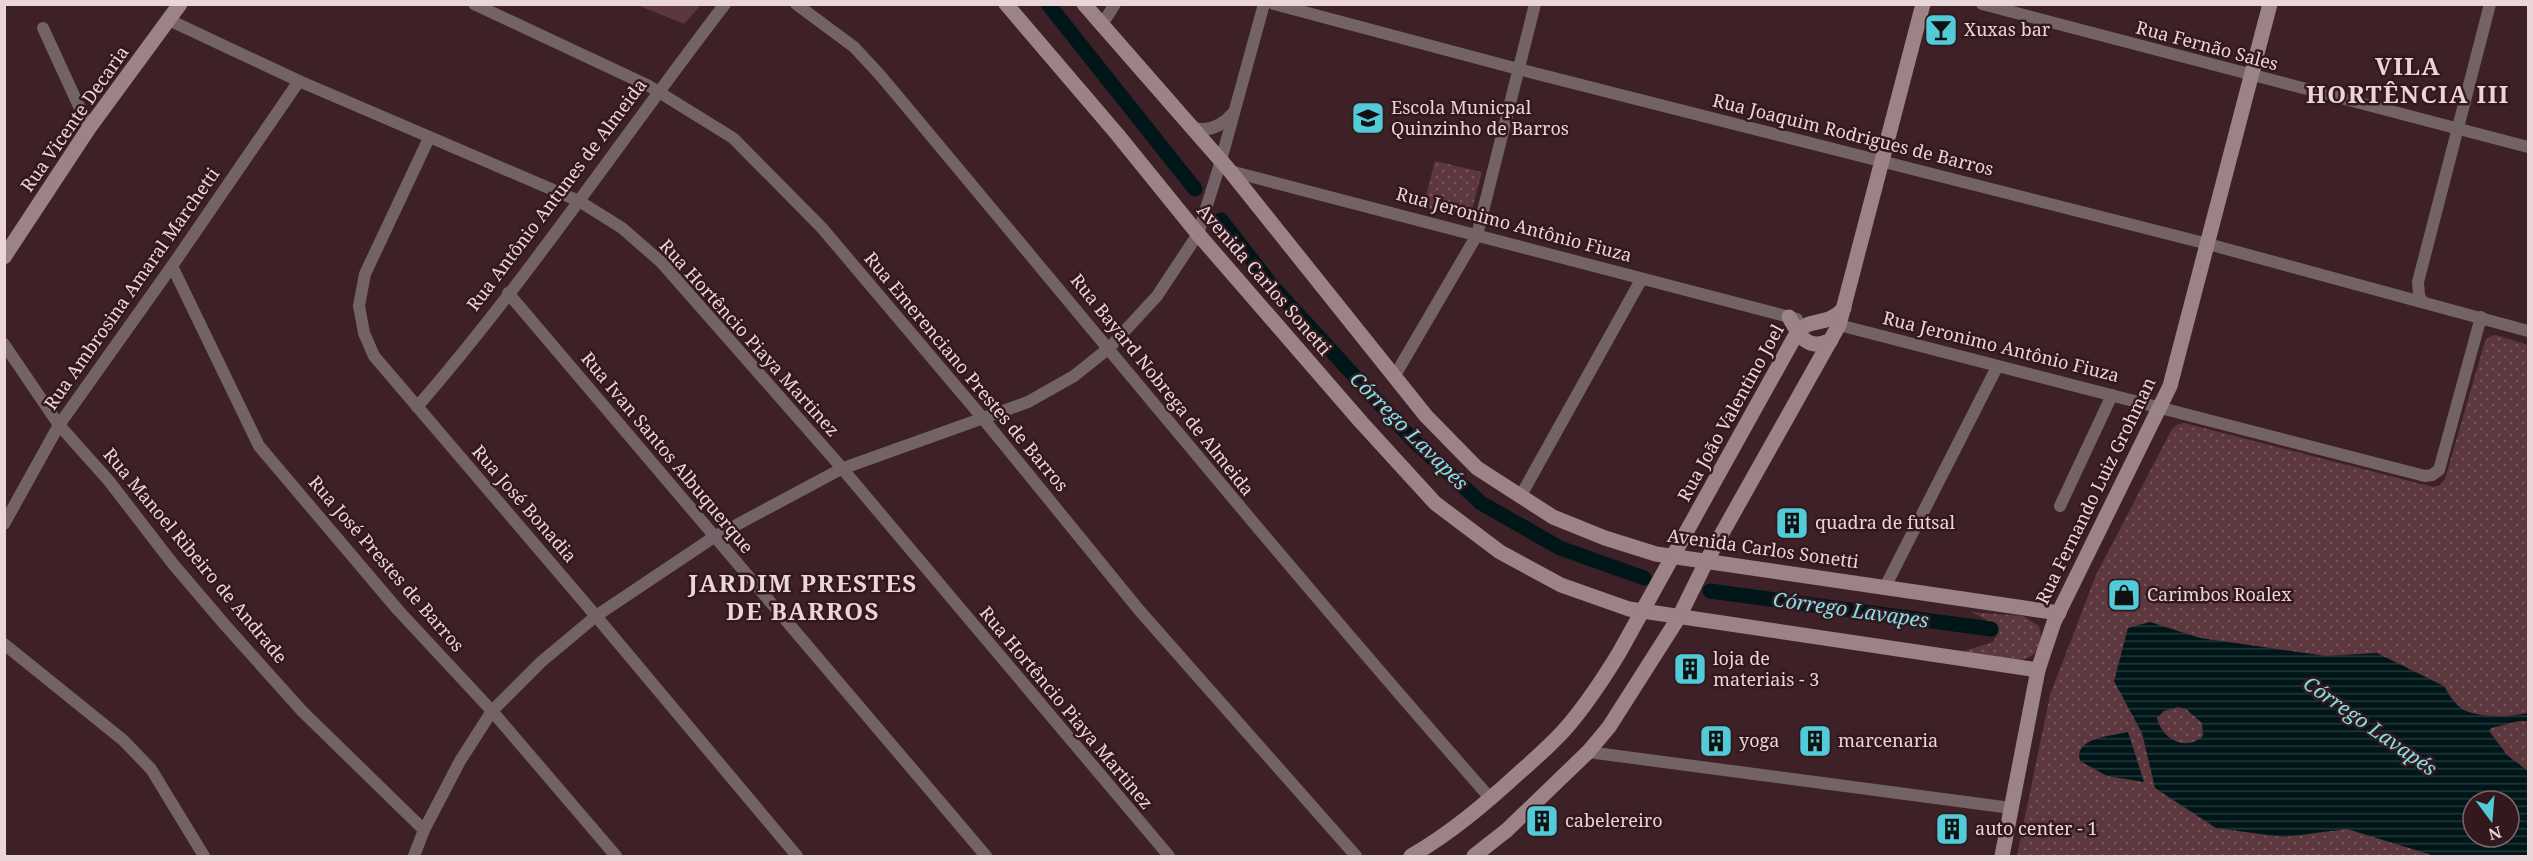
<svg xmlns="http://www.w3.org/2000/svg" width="2533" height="861" viewBox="0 0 2533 861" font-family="'Noto Serif',serif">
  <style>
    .grass { fill: #5c373e }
    .park { fill: url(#park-dots); fill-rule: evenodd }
    .water { fill: url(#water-rules); fill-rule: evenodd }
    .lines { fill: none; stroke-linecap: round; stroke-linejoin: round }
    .canal { stroke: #001619; stroke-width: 15 }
    .street { stroke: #736366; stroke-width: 12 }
    .secondary { stroke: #9b8387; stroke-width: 15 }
    .labels { text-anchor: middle; stroke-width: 5; stroke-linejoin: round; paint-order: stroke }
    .poi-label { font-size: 18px; fill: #ead6d9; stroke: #33181e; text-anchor: start }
    .street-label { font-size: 18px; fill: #ead6d9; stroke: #33181e }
    .water-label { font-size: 20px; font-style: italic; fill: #83e0ea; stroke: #33181e }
    .district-label { font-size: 24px; font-weight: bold; letter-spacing: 1.5px; fill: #ead6d9; stroke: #33181e }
  </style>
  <defs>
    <pattern id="park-dots" width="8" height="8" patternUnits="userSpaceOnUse" patternTransform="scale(1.5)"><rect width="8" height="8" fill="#5c373e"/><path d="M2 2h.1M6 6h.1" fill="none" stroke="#745359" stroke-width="1.8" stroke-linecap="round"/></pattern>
    <pattern id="water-rules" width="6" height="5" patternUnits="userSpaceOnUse" patternTransform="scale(1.5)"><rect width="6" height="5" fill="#001619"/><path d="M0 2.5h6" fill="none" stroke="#25373a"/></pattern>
  </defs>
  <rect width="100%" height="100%" fill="#3d2127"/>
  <path class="grass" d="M637,5H701L684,24Z"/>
  <g class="park">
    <path d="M1435,161L1482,172L1471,213L1460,217L1423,207Z"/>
    <path d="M2496,335L2528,345V856H2017L2050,695L2096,575L2172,429L2176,425L2184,423L2433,487L2440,485L2445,479L2485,341L2490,336ZM2473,801H2509V837H2473Z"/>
    <path d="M1971,612L2023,616L2039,626C2052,673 1991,662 1964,651L1993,642L1999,632L1989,621Z"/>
  </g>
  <g class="water">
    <path d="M2150,622L2200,638L2326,656L2377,653L2444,686C2448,694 2458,708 2466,711C2484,718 2510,717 2528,713V721H2519L2491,728L2489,731L2507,755L2528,771V856H2435L2347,829L2283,837L2216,828L2155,788L2142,733L2114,681L2128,628ZM2178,707L2186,709L2202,723L2203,736C2185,752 2162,739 2157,718L2164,711ZM2473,801H2509V837H2473Z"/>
    <path d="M2128,732L2144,782L2107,776L2080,761C2073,738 2111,736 2128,732Z"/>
  </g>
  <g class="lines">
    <g class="canal">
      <path d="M1048,4L1195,189"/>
      <path d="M1221,220L1273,287L1412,439L1481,503L1560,548L1644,578"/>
      <path d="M1710,591L1991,629"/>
    </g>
    <g class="street">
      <path d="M474,4L649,86L733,138L822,228L976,410L1139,610L1356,856"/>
      <path d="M796,4L854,47L880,75C1083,317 1282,562 1491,799"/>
      <path d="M1274,4L1518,69L2208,244L2528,331"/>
      <path d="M1982,4L2528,147"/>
      <path d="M169,20L299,81L579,201L622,228L661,262L835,460L1169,856"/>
      <path d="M1101,26L1115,4"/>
      <path d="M43,28L89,128"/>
      <path d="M1189,126C1207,134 1222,126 1234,112"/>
      <path d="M429,138L365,274L359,306L364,333L374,356L590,609L797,856"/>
      <path d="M1230,171L1797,319"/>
      <path d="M172,266L259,446L398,610L492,711L616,856"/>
      <path d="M508,293L986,856"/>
      <path d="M2422,302L2419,295L2418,282L2490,4"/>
      <path d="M1839,325L2425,476L2432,475L2439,470L2481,317"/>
      <path d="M4,344L59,425L109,481L173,564L225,625L302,711L424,830"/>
      <path d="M1394,377L1477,235L1535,4"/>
      <path d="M417,407C528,279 622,138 725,4"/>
      <path d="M1520,497L1641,280"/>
      <path d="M2060,506L2112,395"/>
      <path d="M4,524L59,425L172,266L299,81"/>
      <path d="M1885,587L1997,367"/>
      <path d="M4,644L123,740L151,769L204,856"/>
      <path d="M1588,752L2011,808"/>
      <path d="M414,856L424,830L460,761L492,711L541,662L596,616L714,537L841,469L1028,402L1074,376L1109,348L1157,296L1198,234L1220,164L1264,4"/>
    </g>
    <g class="secondary">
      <path d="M1006,4L1117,134L1198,234L1361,422L1435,503L1500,552L1561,585L1629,609L2038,670"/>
      <path d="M1084,4L1230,171L1426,416L1477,468L1553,517L1605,538L1656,554L2059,613"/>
      <path d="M4,257L89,128L180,4"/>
      <path d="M1789,317C1799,336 1808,352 1831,340"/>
      <path d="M1411,856C1451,833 1485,804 1520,772C1538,756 1557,740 1572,721C1590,699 1605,676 1619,653L1798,331C1812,317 1828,327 1844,308"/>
      <path d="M1474,856L1507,830L1588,752L1609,727L1679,617L1707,560L1839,325L1923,4"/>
      <path d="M2002,856L2038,670L2054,622L2170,386L2270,4"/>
    </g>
  </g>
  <defs>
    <symbol id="bar-square" viewBox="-11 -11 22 22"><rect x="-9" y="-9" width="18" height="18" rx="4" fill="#52cbd8" stroke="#33181e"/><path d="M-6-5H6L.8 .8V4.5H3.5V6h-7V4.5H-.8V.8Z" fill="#111"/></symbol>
    <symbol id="school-square" viewBox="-11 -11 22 22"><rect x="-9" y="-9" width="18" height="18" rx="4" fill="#52cbd8" stroke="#33181e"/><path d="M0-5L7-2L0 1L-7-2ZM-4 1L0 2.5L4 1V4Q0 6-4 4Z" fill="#111"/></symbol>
    <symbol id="building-square" viewBox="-11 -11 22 22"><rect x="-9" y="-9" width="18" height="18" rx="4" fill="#52cbd8" stroke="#33181e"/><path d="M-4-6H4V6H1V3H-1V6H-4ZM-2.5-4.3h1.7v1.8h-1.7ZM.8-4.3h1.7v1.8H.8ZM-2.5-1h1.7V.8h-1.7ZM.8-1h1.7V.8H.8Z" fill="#111"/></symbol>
    <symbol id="shop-square" viewBox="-11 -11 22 22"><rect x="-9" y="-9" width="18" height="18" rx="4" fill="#52cbd8" stroke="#33181e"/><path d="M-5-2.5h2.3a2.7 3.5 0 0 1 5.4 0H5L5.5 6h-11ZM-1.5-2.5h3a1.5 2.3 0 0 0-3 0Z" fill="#111"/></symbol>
  </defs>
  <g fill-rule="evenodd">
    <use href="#bar-square" x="1922" y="11" width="38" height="38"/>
    <use href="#school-square" x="1349" y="99" width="38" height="38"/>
    <use href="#building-square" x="1773" y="504" width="38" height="38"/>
    <use href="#shop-square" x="2105" y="576" width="38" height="38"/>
    <use href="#building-square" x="1671" y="650" width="38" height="38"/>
    <use href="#building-square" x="1697" y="722" width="38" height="38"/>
    <use href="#building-square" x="1796" y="722" width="38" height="38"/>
    <use href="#building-square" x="1523" y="802" width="38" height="38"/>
    <use href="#building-square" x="1933" y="810" width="38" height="38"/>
  </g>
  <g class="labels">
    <g class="poi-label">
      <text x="1964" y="36">Xuxas bar</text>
      <text x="1391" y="114">Escola Municpal<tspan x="1391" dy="21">Quinzinho de Barros</tspan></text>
      <text x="1815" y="529">quadra de futsal</text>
      <text x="2147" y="601">Carimbos Roalex</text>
      <text x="1713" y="665">loja de<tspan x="1713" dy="21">materiais - 3</tspan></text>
      <text x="1739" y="747">yoga</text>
      <text x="1838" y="747">marcenaria</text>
      <text x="1565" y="827">cabelereiro</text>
      <text x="1975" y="835">auto center - 1</text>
    </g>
    <g class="street-label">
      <text transform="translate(2207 46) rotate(15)" y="6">Rua Fernão Sales</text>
      <text transform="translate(75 119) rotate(-55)" y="6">Rua Vicente Decaria</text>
      <text transform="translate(1853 135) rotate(14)" y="6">Rua Joaquim Rodrigues de Barros</text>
      <text transform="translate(557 195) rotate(-53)" y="6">Rua Antônio Antunes de Almeida</text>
      <text transform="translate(1514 225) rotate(15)" y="6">Rua Jeronimo Antônio Fiuza</text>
      <text transform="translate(1264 280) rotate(49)" y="6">Avenida Carlos Sonetti</text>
      <text transform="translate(132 289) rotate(-55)" y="6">Rua Ambrosina Amaral Marchetti</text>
      <text transform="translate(749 338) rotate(48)" y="6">Rua Hortêncio Piaya Martinez</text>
      <text transform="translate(2001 347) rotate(14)" y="6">Rua Jeronimo Antônio Fiuza</text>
      <text transform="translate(966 372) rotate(50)" y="6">Rua Emerenciano Prestes de Barros</text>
      <text transform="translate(1162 385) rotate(51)" y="6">Rua Bayard Nobrega de Almeida</text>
      <text transform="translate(1731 413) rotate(-61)" y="6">Rua João Valentino Joel</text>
      <text transform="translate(667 453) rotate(50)" y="6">Rua Ivan Santos Albuquerque</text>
      <text transform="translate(2096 491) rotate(-64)" y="6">Rua Fernando Luiz Grohman</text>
      <text transform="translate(524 504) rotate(49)" y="6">Rua José Bonadia</text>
      <text transform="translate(1763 549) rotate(8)" y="6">Avenida Carlos Sonetti</text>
      <text transform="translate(195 556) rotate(50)" y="6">Rua Manoel Ribeiro de Andrade</text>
      <text transform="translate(386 564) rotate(49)" y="6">Rua José Prestes de Barros</text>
      <text transform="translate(1066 708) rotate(50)" y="6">Rua Hortêncio Piaya Martinez</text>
    </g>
    <g class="water-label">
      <text transform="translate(1409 431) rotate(45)" y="7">Córrego Lavapés</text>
      <text transform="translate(1851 610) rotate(8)" y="7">Córrego Lavapes</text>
      <text transform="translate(2370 726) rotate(35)" y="7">Córrego Lavapés</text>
    </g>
    <g class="district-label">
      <text x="2408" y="75">VILA<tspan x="2408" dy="28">HORTÊNCIA III</tspan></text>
      <text x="803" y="592">JARDIM PRESTES<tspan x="803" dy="28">DE BARROS</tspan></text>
    </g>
  </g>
  <rect width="2533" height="861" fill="none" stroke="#ead6d9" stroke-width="12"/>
  <g transform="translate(2491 819) rotate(164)"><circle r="28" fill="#33181e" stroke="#7c6469" stroke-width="1.5"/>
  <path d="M0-4.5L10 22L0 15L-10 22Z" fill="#52cbd8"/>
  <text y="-9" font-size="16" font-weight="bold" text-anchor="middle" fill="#ead6d9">N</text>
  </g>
</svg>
